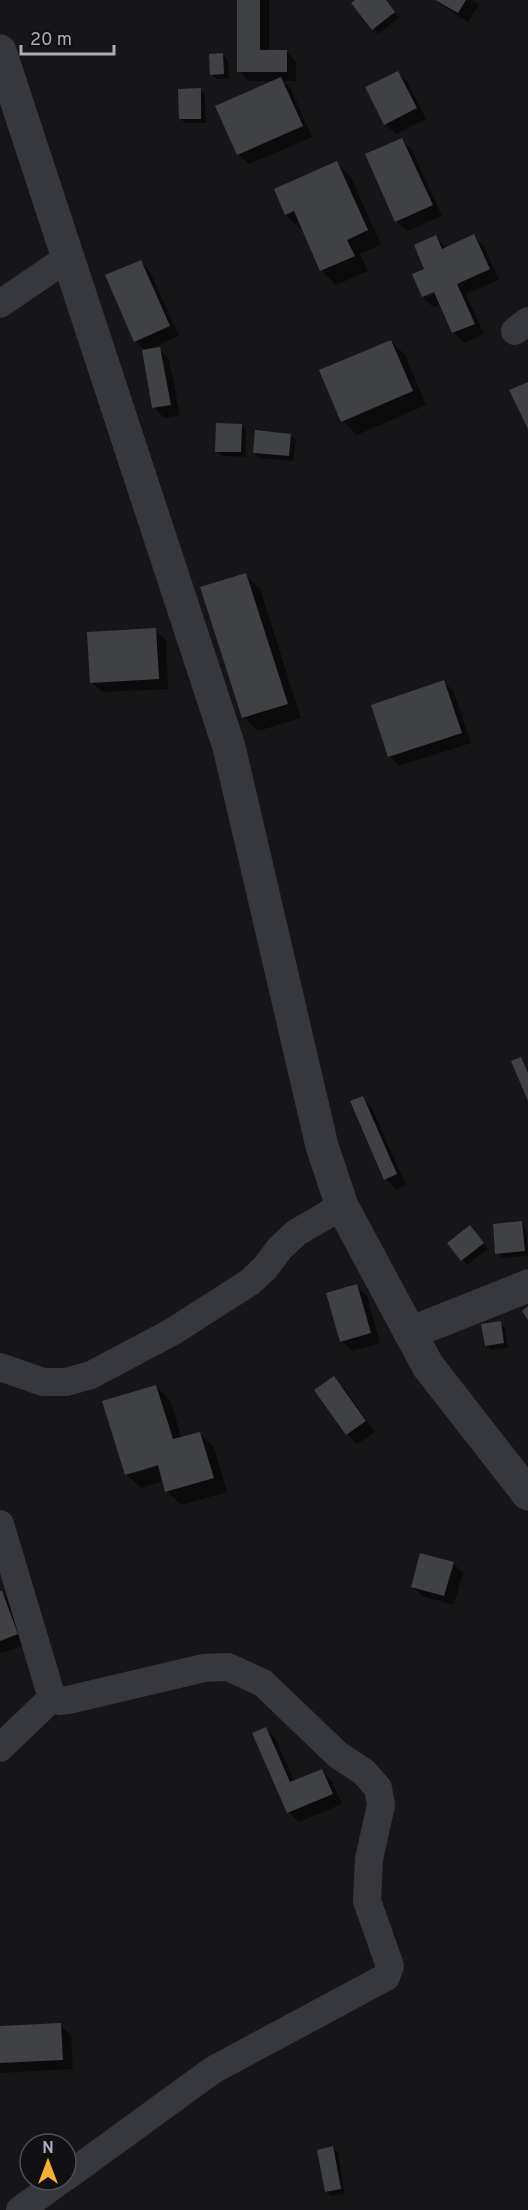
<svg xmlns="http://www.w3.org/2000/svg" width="528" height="2210" viewBox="0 0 528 2210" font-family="Overpass,sans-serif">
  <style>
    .shadow { fill: #0007; fill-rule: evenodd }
    .building { fill: #404145 }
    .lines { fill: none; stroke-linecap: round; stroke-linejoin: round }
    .minor { stroke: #37383d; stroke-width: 28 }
    .tertiary { stroke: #37383d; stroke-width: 33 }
  </style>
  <rect width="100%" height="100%" fill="#161618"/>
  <g class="shadow">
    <path d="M239,0H269V51H286L296,62V81H283L291,89L312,137L249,164L238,154L275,81H249L239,71Z"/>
    <path d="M357,0H385L399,18L378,34Z"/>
    <path d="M434,0H473L479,5L468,22Z"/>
    <path d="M223,55L228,60L229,79H217L212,74Z"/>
    <path d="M398,73L408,83L426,119L396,134L385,124Z"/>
    <path d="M200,90L205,95L206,123H185L180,118Z"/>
    <path d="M402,140L412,150L442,216L407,231L396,221Z"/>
    <path d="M337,163L351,177L381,245L360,254L368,271L336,285L321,270L303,228L300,229L286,215L276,190Z"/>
    <path d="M474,236L484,246L499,280L466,294L484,334L464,343L454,333L441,304L433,307L423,297L414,275L426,270L436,237L446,248ZM441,288L442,291L426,298V294Z"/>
    <path d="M140,261L150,272L179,336L149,349H159L169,359L180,415L164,418L154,407L146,351L135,341Z"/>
    <path d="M391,341L405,355L426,405L357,435L343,421Z"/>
    <path d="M241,425L246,430V457L222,456L217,451Z"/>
    <path d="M291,435L296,440L293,461L259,458L254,453Z"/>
    <path d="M245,575L260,589L301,718L258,731L244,717Z"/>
    <path d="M155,630L166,640L168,689L102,692L91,682Z"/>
    <path d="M444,682L454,692L471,743L399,766L389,756Z"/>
    <path d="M362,1098L372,1108L406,1185L396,1189L386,1179Z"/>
    <path d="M521,1222L526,1228L528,1256L502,1258L497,1253Z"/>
    <path d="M475,1232L488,1249L467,1265L449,1243Z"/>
    <path d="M356,1286L367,1296L380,1343L352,1351L342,1341Z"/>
    <path d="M500,1323L505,1328L508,1348L491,1350L486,1345Z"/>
    <path d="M333,1378L344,1388L375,1432L357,1444L347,1434L316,1391Z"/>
    <path d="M156,1386L170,1400L182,1439L200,1433L214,1447L227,1492L181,1505L167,1491L164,1481L141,1488L126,1474ZM164,1461L165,1464L133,1474V1471Z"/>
    <path d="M453,1563L463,1573L454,1605L422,1596L412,1586Z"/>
    <path d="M1,1592L12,1603L27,1644L2,1653L0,1651Z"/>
    <path d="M265,1728L275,1738L295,1782L321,1770L332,1781L342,1804L299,1822L288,1812Z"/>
    <path d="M60,2025L71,2035L73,2069L0,2073V2028Z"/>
    <path d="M333,2148L338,2153L345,2194L331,2196L326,2191Z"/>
  </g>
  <g class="building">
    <path d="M237,0H260V50H287V72H237Z"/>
    <path d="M355,0H386L395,12L372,30L351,3Z"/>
    <path d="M435,0H466L458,13Z"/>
    <path d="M223,53L224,74L210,75L209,54Z"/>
    <path d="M398,71L417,108L384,125L365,87Z"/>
    <path d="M281,77L303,126L237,155L215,106Z"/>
    <path d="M201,88V119H179L178,89Z"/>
    <path d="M402,138L433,205L395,222L365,154Z"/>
    <path d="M337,161L368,230L347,240L355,256L320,271L294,211L285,215L274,189Z"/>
    <path d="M474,234L490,269L457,284L475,324L452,333L434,292L422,297L412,274L424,269L414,245L436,235L442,249Z"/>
    <path d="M141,260L170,326L134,342L105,275Z"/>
    <path d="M391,340L413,391L341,422L319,370Z"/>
    <path d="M160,347L171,405L152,408L142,350Z"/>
    <path d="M528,382V429L509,390Z"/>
    <path d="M216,423L242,424L241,452H215Z"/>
    <path d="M255,430L291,434L289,456L253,453Z"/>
    <path d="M246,573L288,704L242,718L200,587Z"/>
    <path d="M156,628L159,679L90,683L87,632Z"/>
    <path d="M444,680L462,733L388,757L371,705Z"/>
    <path d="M521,1057L528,1073V1101L511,1061Z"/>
    <path d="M363,1096L397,1174L384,1180L350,1101Z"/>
    <path d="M522,1221L525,1251L495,1254L493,1224Z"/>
    <path d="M470,1225L484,1243L461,1261L447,1243Z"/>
    <path d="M357,1284L371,1333L340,1342L326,1293Z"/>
    <path d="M528,1306V1320L522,1311Z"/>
    <path d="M501,1321L504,1343L485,1346L481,1324Z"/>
    <path d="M334,1376L366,1421L346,1435L314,1390Z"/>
    <path d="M156,1385L173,1439L200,1432L214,1478L165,1492L158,1465L125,1475L102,1401Z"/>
    <path d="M420,1553L454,1562L444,1596L411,1587Z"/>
    <path d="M0,1591H2L18,1634L0,1641Z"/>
    <path d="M266,1727L290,1782L322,1769L333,1794L287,1813L252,1733Z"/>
    <path d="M61,2023L63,2060L0,2063V2026Z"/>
    <path d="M333,2146L341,2189L325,2192L317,2150Z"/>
  </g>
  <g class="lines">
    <g class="minor">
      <path d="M0,304L69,257"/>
      <path d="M515,331L528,321"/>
      <path d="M0,1367L43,1382H66L91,1375L172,1332L250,1282L265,1268L280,1248L296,1233L342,1206"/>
      <path d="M0,1524L52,1698L59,1701L68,1700L204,1668L228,1667L263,1683L338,1755L364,1772L378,1788L381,1805L369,1859L367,1901L390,1966L386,1977L213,2070L66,2177"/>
      <path d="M0,1748L52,1698"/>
      <path d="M20,2210L61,2180"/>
    </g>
    <g class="tertiary">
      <path d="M0,51L229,747L322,1146L342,1206L428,1366L528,1494"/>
      <path d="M410,1333L528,1286"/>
    </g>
  </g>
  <g transform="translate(48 2162)"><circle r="28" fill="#111113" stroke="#4d4f55" stroke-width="1.5"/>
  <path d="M0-4.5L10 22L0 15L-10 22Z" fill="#f2b134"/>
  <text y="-9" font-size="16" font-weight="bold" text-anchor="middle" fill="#a8adb8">N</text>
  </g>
  <path d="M21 45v9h93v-9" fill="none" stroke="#a8adb8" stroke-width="3"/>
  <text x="30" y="45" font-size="18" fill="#a8adb8" stroke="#111113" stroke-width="4.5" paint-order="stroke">20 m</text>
</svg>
